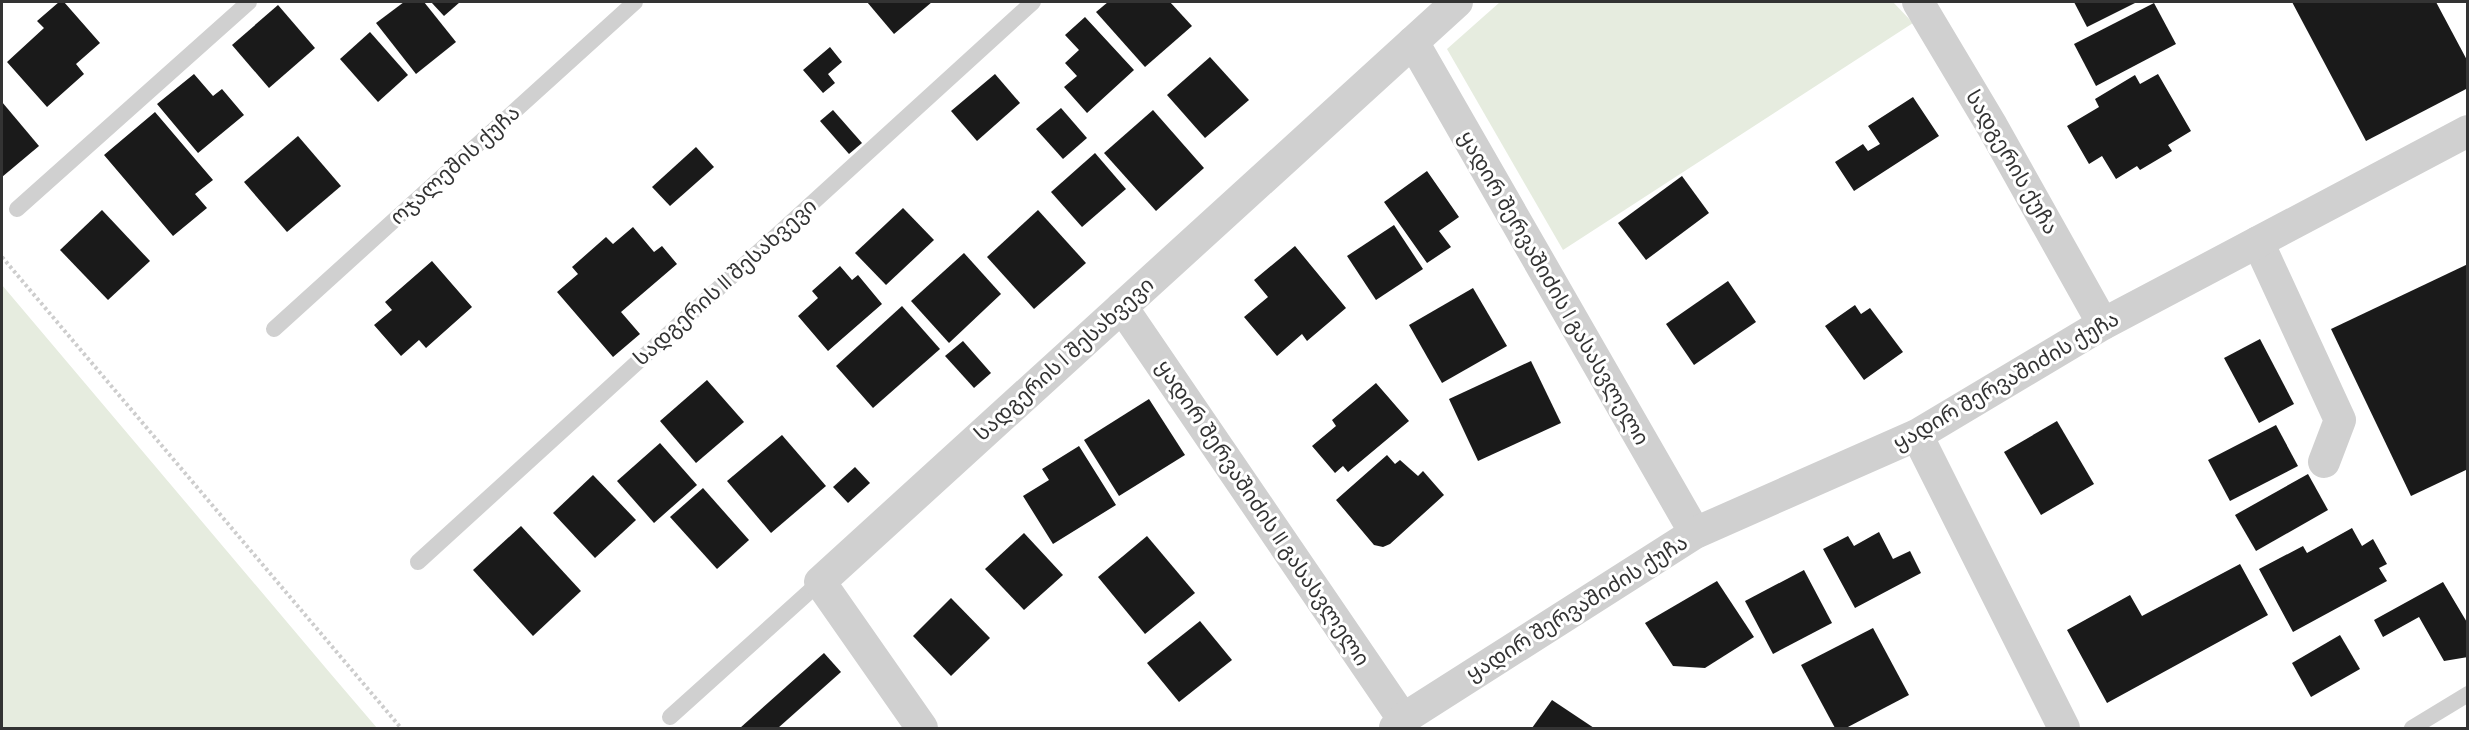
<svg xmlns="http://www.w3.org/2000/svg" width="2469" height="730" viewBox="0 0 2469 730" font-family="'PT Sans Narrow','Noto Sans Georgian',sans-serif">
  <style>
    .green { fill: #e6ecdf }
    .building { fill: #1a1a1a }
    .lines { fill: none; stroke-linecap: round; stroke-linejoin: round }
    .path { stroke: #cdcdcd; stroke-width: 4; stroke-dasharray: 3 3; stroke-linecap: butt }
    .lane { stroke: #d0d0d0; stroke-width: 16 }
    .street { stroke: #d0d0d0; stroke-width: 32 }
    .labels { text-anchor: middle; stroke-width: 6; stroke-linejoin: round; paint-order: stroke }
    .street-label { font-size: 21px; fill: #333; stroke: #fff }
  </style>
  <rect width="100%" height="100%" fill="#fff"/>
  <g class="green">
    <path d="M1500,2H1893L1913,23L1563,250L1447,49Z"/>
    <path d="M2,285L330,673L377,728H2Z"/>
  </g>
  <g class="building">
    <path d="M59,2H64L100,43L76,64L84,74L47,107L7,62L44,28L37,21Z"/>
    <path d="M404,2H424L456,42L416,74L376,23Z"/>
    <path d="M431,2H460L444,16Z"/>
    <path d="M867,2H932L894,34Z"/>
    <path d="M1108,2H1170L1192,26L1145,67L1096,12Z"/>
    <path d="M2074,2H2137L2087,27Z"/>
    <path d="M2292,2H2436L2468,62V88L2366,141Z"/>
    <path d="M2154,3L2176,44L2096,86L2074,44Z"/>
    <path d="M278,5L315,48L269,88L232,45Z"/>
    <path d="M1085,17L1134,70L1087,113L1064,87L1077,76L1065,63L1079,50L1065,35Z"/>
    <path d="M370,32L408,75L378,102L340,59Z"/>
    <path d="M830,47L842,62L828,74L835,83L823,93L803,70Z"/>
    <path d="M1210,57L1249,100L1205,138L1167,95Z"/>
    <path d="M194,74L213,96L222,89L244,115L198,153L157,104Z"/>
    <path d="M995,74L1020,103L977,141L951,111Z"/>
    <path d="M2158,74L2191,131L2168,145L2172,151L2140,170L2137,166L2116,179L2102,156L2089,164L2067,126L2099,107L2095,99L2135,75L2140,84Z"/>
    <path d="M1913,97L1939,136L1854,191L1835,162L1863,144L1868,151L1880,144L1868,126Z"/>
    <path d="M2,102L39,146L2,177Z"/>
    <path d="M1061,108L1087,138L1063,159L1036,129Z"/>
    <path d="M833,110L862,143L849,154L820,121Z"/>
    <path d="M1153,110L1204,168L1156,211L1104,153Z"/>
    <path d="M155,112L213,180L195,194L207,208L173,236L104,155Z"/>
    <path d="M298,136L341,186L287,232L244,182Z"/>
    <path d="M696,147L714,167L670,206L652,187Z"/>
    <path d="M1095,153L1126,189L1082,227L1051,192Z"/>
    <path d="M1427,171L1459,217L1439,231L1451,247L1427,263L1384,202Z"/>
    <path d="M1682,176L1709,213L1646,260L1618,223Z"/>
    <path d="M903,208L934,240L886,285L855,253Z"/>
    <path d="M102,210L150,261L108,300L60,250Z"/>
    <path d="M1038,210L1086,263L1034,309L987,257Z"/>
    <path d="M1394,225L1423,269L1376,300L1347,256Z"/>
    <path d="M633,227L654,252L662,246L677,264L621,312L640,334L613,357L557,292L578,274L572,267L606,237L613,244Z"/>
    <path d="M1295,246L1346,308L1307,341L1302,334L1277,356L1244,317L1268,297L1254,280Z"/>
    <path d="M964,253L1001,294L949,343L911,301Z"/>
    <path d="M432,261L472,307L426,348L419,340L401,356L374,325L392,310L385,302Z"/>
    <path d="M2468,264V469L2411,496L2331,329Z"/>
    <path d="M840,266L852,280L858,275L882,304L828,351L798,316L818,298L812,291Z"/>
    <path d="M1728,281L1756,322L1694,365L1666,324Z"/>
    <path d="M1473,288L1507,346L1442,383L1409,325Z"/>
    <path d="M1855,305L1861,314L1870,308L1903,352L1864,380L1825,326Z"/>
    <path d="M902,306L940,349L873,408L836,366Z"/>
    <path d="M2260,339L2294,404L2259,423L2224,358Z"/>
    <path d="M963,341L991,373L974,388L945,356Z"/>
    <path d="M1531,361L1561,423L1478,461L1449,399Z"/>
    <path d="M707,380L744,422L696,463L660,421Z"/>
    <path d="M1376,383L1409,421L1348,472L1343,466L1335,473L1312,446L1336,426L1332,420Z"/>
    <path d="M1149,399L1185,455L1119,496L1084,440Z"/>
    <path d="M2057,421L2094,484L2041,515L2004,452Z"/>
    <path d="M2276,425L2298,466L2230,501L2208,460Z"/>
    <path d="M782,435L826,486L771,533L727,481Z"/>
    <path d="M660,443L697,485L654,523L617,481Z"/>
    <path d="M1079,446L1116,505L1053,544L1023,496L1049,480L1042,469Z"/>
    <path d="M1387,455L1395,464L1400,460L1418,476L1423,471L1444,495L1390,544L1383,547L1374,545L1336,500Z"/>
    <path d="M855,467L870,483L848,503L833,487Z"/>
    <path d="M2308,474L2328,510L2256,551L2235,515Z"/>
    <path d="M593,475L636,520L595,558L553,513Z"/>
    <path d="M703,488L749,540L717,569L670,517Z"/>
    <path d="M521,526L581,591L533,636L473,570Z"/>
    <path d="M2352,528L2362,546L2373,539L2387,564L2379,568L2387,581L2293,632L2259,569L2303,546L2307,553Z"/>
    <path d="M1879,532L1893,559L1910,551L1921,573L1855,608L1823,549L1848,536L1854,546Z"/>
    <path d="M1024,533L1063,575L1024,610L985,569Z"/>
    <path d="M1147,536L1195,593L1145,634L1098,577Z"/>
    <path d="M2240,564L2268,615L2107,703L2067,630L2130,595L2142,616Z"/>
    <path d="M1804,570L1832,623L1773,654L1745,601Z"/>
    <path d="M1717,581L1754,637L1705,668L1673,666L1645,623Z"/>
    <path d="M2443,582L2468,624V657L2444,661L2419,617L2383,637L2374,620Z"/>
    <path d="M951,598L990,638L951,676L913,636Z"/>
    <path d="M1200,621L1232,660L1179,702L1147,663Z"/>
    <path d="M1873,628L1909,695L1846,728H1835L1801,665Z"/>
    <path d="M2340,635L2360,669L2311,697L2292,663Z"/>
    <path d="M824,653L841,672L778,728H740Z"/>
    <path d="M1552,700L1594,728H1532Z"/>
  </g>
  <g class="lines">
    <path class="path" d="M2,257L401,728"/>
    <g class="lane">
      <path d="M17,209L249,2"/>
      <path d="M274,329L635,2"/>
      <path d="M418,562L1033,2"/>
      <path d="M670,717L820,582"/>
      <path d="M2412,728L2468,694"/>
    </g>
    <g class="street">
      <path d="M1918,2L1992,126L2103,324"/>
      <path d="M1413,42L1695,533"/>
      <path d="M2258,242L2340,420L2324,462"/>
      <path d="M1122,307L1403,719"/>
      <path d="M1917,435L2064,728"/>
      <path d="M922,728L820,582L1457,2"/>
      <path d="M1395,728L1403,719L1695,533L1917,435L2103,324L2468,131"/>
    </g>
  </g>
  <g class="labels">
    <g class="street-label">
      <text transform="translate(2012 162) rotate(60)" y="7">სადგერის ქუჩა</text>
      <text transform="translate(455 165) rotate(-42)" y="7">ოჯალეშის ქუჩა</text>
      <text transform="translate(725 282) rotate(-42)" y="7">სადგერის II შესახვევი</text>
      <text transform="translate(1554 288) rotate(60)" y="7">ყადირ შერვაშიძის I გასასვლელი</text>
      <text transform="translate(1064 359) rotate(-42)" y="7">სადგერის I შესახვევი</text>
      <text transform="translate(2006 381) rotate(-30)" y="7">ყადირ შერვაშიძის ქუჩა</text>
      <text transform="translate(1263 513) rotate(56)" y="7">ყადირ შერვაშიძის II გასასვლელი</text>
      <text transform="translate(1577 608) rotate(-32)" y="7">ყადირ შერვაშიძის ქუჩა</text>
    </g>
  </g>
  <rect width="2469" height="730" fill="none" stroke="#333333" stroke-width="6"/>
</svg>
